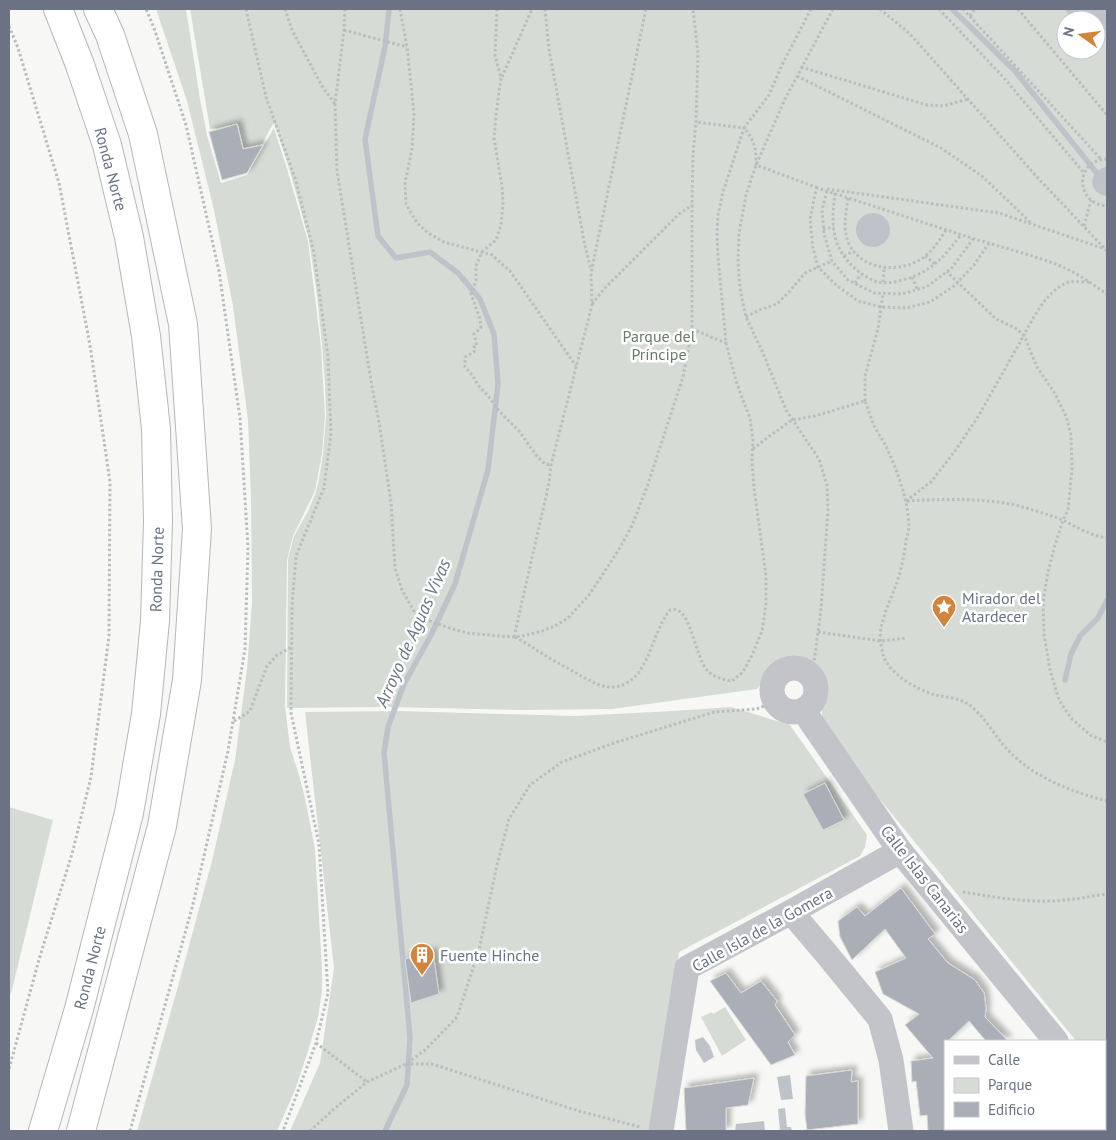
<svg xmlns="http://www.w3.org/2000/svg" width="1116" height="1140" viewBox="0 0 1116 1140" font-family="'PT Sans',sans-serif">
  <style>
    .green { fill: #d6dcd5; fill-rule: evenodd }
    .water { fill: #bec3ca }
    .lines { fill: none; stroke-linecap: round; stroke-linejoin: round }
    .stream { stroke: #bec3ca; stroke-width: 5.5 }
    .building { fill: #aaaeb7; stroke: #d9d9d8; filter: url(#shadow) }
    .highway-casing { stroke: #b5b7bb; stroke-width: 30 }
    .path { stroke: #babcbf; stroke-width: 3; stroke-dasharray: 2.5 2.5; stroke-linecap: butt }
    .minor { stroke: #c2c4c9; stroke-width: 25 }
    .highway { stroke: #fff; stroke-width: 28 }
    .labels { text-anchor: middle; stroke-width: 5; stroke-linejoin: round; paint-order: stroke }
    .street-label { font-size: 16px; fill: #6a7283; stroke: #fff }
    .park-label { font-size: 16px; fill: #687b69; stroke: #fff }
    .poi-label { font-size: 16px; fill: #6a7283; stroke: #fff; text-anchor: start }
    .water-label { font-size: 18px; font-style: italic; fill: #6b7885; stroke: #fff }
  </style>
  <defs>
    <filter id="shadow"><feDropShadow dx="4.5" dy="-4.5" stdDeviation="2.5" flood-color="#0004"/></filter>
  </defs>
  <rect width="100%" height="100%" fill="#f7f8f5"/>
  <g class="green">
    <path d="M156,9H186L200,99L207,135L221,183L247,175L274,128L287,169L308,241L321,346L325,416L322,454L315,491L293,536L287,560L285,706L290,747L299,775L305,798L315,849L322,968V992L318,1017L308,1051L295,1090L277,1131H137L177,990L212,861L235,760L247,669L252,603L251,499L248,420L233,306L214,210L187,101Z"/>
    <path d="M190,9H1107V1080L1105,1077V1041H1076L918,846L820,726L822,715V700L820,689L821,681L817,669L805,660L775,662L757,689L612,709L522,710L388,707L287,708L288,559L294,536L308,511L316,492L319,479L323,454L326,416L325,385L322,345L317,295L309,240L289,168L275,125L273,124L262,144L244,148L238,124L210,129ZM1066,20H1096V50H1066Z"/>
    <path d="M731,707L790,725L867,835L865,847L860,856L679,952L654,1131H290L320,1063L334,968L305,712L400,711L575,716L673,711Z"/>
    <path d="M9,807L53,820L12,990L9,998Z"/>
    <path d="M725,1007L746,1040L722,1056L701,1017L712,1012L713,1014Z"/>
  </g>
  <g class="water">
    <path d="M1064,9H1107V29L1096,38V20H1073Z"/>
    <path d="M1105,167H1107V196C1088,194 1087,173 1105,167Z"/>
    <circle cx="873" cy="230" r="17"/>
    <path d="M703,1037L710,1046L714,1057L704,1063L696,1050L695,1040Z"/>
    <path d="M790,1075L793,1099L781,1100L777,1077Z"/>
    <path d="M785,1108L787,1127H791L792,1131H780L778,1109Z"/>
    <path d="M764,1121L765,1131H735L736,1124Z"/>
  </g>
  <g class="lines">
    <g class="stream">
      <path d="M952,9L1015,71L1096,172"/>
      <path d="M1065,680L1071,654L1080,636L1098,618L1107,600"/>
      <path d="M385,1131L407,1085L410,1037L384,753L388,727L404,684L431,635L455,584L488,470L498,384L494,334L480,299L458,273L430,252L396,258L378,236L365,139L385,47L389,9"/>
    </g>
  </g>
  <g class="building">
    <path d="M237,124L243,149L263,145L247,173L222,180L209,132Z"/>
    <path d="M825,783L844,820L823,830L803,794Z"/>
    <path d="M901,888L935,934L928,939L948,963L975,980L984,993L986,1008L985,1017L1008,1041H986L969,1021L948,1041H945V1131H928L927,1115L920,1116L916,1081L912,1082L911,1061L933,1058L905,1025L919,1014L883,994L875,972L906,958L885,929L852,960L840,937L838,921L857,907L865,916Z"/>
    <path d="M433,952L439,994L411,1003L405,959Z"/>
    <path d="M726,973L741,993L761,981L777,1001L775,1005L795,1035L788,1042L795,1055L771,1065L710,981Z"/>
    <path d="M852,1070L851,1082L858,1081V1124L807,1130L805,1114L806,1076Z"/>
    <path d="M754,1078L748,1105L726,1108V1131H686L684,1088Z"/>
  </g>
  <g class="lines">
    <defs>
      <g id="highway">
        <path id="s1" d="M43,1131L79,1009L129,813L146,714L155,621L158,521L156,429L146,336L129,237L107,145L80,65L58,9"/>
        <path d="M81,1131L162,826L187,680L197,529L183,324L143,134L110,35L98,9"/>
      </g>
    </defs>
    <use href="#highway" class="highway-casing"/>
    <g class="path">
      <path d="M246,9L266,97L296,181L314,253L328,357L331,433L324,488L296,556L292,606L291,708V713L319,844L328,993L316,1043L283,1131"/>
      <path d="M285,9L292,30L322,86L335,104"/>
      <path d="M345,9L344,30L335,104L337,171L372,387L379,422L391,502L395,568L402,590L415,613L422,618L452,629L468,633L499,636L514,637L527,635L542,631L555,626L568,618L589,595L605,571L619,549L632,526L648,484L683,377L689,346L692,329V204L693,155L696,122L698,53L693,9"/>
      <path d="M400,9L407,47L414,114L412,149L405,183L406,204L417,223L428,233L444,242L492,255L510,271L576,366"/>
      <path d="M497,9L495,56L501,78L496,115L494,138L502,187L503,203L501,225L496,240L482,252L476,266V281L471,294L480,319L481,328L474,334L477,346L474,347V352L465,357V367L473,376L478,385L489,397L499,411L519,431L536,455L545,464L551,465"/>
      <path d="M545,9L549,49L584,241L591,270"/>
      <path d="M811,9L782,65L769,95L744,128C755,141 756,148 756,165L818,188"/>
      <path d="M880,9L910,34L1037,177L1107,251"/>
      <path d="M939,9L1004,78L1084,173"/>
      <path d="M963,9L1101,159"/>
      <path d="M1018,9L1107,115"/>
      <path d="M970,16L975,9"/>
      <path d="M9,26L18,48L59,183L90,345L110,482L109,636L91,777L72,854L40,956L9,1069"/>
      <path d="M344,30L407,47"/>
      <path d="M801,67L927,105L943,106L968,99"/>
      <path d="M797,76L941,148L982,176L1031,223"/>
      <path d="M502,77L532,9"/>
      <path d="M1107,159C1074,160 1075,204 1107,206"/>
      <path d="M827,189L999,213L1105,249"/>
      <path d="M827,191L822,210L824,234L832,261L848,280L874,293L902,294L926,287L951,269L973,239"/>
      <path d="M835,193C833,210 831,227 837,243C843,260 861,277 878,282C888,285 909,279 919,274C938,265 948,251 961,235"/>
      <path d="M848,198C846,214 842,229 849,244C864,274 908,274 930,252C936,246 941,237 946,230"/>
      <path d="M1084,226L1091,200"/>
      <path d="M823,229L834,227"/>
      <path d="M989,243L974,265L954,286L930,302L907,308L881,307L858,301L836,285L818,267L813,248L810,219L815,194L817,188C865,203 912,219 959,234C992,245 1027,253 1058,265C1076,272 1092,284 1107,294"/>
      <path d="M844,256L854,251"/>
      <path d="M925,256L935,264"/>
      <path d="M912,277L917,289"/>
      <path d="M883,282L884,267"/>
      <path d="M1089,282C1083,282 1075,281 1069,282C1048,289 1034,316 1024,335L1037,367L1054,392L1066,416L1071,435L1072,468L1068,510L1063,520L1055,545L1048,572L1043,602L1044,634L1050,670L1059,700L1071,718L1090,735L1107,742"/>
      <path d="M855,283L861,274"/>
      <path d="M592,304L605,288L679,214L692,205"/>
      <path d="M746,317L759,310L777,304L789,292L805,273L832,261"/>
      <path d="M692,329L726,343"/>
      <path d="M865,401V376L878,329L883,293"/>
      <path d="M753,449L767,438L792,420L815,416L865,401C868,409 871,418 874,426C878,433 882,439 886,446C897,470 908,499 909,526C909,531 907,536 906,541C904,556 901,571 896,585C891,599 884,613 881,628C879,636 881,647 883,654C887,673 918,690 935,695C946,697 958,698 968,704C983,714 993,733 1005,747C1032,777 1069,791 1107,801"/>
      <path d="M906,501L931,482L955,451L979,415L1024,335L1015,328L996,319L947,272"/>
      <path d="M907,501C941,499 976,498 1010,504C1026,507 1042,513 1058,518C1070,523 1095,539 1107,537"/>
      <path d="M818,632L881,641L907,638"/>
      <path d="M514,637L549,483L551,465L592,305L591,273L646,9"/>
      <path d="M515,637C530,645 543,655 558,663C565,667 573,671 581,676C591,681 602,688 613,687C624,687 636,678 641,669C653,650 656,628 670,610C673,610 675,609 677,610C692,616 696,658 707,670C713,677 724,680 732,681L743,672L752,655L762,631L766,603V576L754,488L752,461L753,440L750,418L737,384L726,343L718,256L717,235L718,215L723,192L744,128L696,122"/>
      <path d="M808,674L814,662L821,609L828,510L827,485L819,459L786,410L763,353L746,317L740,289L738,262L739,233L746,195L756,165L786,97L833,9"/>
      <path d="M234,721L244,715L250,711L267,666L277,655L292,647"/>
      <path d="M963,892C988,896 1015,901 1041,901C1063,902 1085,897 1107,894"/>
      <path d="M316,1043L367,1082"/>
      <path d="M406,1064H432L579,1111L640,1127"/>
      <path d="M130,1131L192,908L228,751L245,649L248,547L240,418L219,271L186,125L154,28L146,9"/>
      <path d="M310,1131L334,1109L367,1082L406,1064L425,1050L457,1017L479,950L497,865L509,819L530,785L562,762L611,744L714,712L756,709L775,702"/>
    </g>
    <g class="minor">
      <circle cx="794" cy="690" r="22"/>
      <path d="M803,710L900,851L1056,1041"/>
      <path d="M791,912L825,952L880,1019L891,1060L901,1131"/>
      <path d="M1105,1100L1107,1103"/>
      <path d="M661,1131L687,968L791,912L900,851"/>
    </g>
    <use href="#highway" class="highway"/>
  </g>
  <defs>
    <symbol id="sight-pin" viewBox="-11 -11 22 30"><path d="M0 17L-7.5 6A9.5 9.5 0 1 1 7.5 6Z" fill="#d1843c" stroke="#fff"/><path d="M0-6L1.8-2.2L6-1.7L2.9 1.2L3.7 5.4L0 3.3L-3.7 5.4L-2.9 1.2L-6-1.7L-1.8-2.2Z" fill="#fff"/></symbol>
    <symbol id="building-pin" viewBox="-11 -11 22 30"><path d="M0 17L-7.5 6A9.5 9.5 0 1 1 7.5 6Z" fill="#d1843c" stroke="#fff"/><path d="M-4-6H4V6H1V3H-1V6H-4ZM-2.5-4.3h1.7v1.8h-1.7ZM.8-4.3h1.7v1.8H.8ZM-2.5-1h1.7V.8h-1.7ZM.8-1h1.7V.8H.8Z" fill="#fff"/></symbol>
  </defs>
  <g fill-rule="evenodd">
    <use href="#sight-pin" x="930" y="593" width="28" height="38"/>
    <use href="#building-pin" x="408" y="941" width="28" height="38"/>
  </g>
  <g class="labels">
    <g class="street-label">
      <text transform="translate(111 169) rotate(75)" y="6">Ronda Norte</text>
      <text dy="6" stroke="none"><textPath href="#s1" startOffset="575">Ronda Norte</textPath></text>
      <text transform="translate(925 879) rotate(52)" y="6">Calle Islas Canarias</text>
      <text transform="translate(762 929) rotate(-29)" y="6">Calle Isla de la Gomera</text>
      <text dy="6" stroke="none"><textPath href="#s1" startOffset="170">Ronda Norte</textPath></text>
    </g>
    <g class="park-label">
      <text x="659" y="342">Parque del<tspan x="659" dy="18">Príncipe</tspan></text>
    </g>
    <g class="poi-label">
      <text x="962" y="604">Mirador del<tspan x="962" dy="18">Atardecer</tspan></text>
      <text x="440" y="961">Fuente Hinche</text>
    </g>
    <g class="water-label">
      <text transform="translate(413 633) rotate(-66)" y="6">Arroyo de Aguas Vivas</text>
    </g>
  </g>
  <rect width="1116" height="1140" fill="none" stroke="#6a7283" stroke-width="20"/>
  <rect x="944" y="1040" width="162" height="90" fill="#ffffff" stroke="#c3c7cd"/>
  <rect x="954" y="1056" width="25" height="8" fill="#c2c4c9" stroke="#c3c7cd"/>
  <text x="988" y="1065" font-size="15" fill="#6a7283">Calle</text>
  <rect x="954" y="1078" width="25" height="15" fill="#d6dcd5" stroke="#c3c7cd"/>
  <text x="988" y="1090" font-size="15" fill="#6a7283">Parque</text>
  <rect x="954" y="1102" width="25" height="15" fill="#aaaeb7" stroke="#c3c7cd"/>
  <text x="988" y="1115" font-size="15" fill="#6a7283">Edificio</text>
  <g transform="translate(1081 35) rotate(284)"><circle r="24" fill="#ffffff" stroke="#c3c7cd"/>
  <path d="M0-4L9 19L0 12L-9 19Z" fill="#d1843c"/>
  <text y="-8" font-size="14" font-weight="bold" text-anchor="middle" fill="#6a7283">N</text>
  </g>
</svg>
